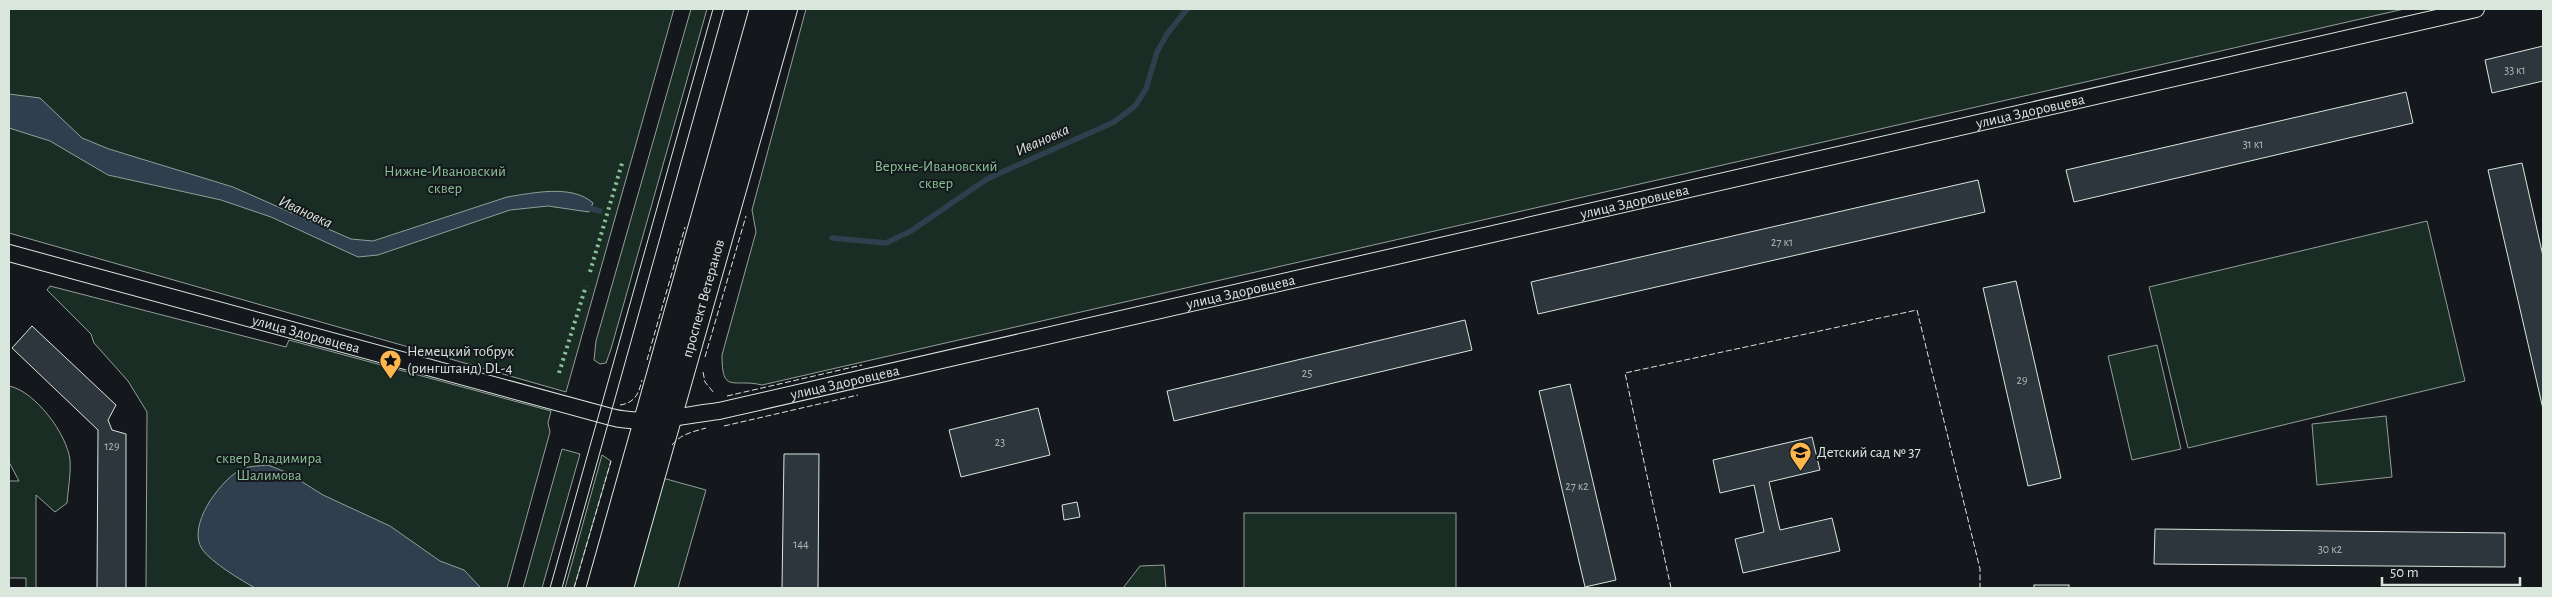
<svg xmlns="http://www.w3.org/2000/svg" width="2552" height="597" viewBox="0 0 2552 597" font-family="'Alegreya Sans',sans-serif">
  <style>
    .green { fill: #1a2d24; stroke: #939e99 }
    .water { fill: #2f3f4d; stroke: #939e99 }
    .lines { fill: none; stroke-linecap: round; stroke-linejoin: round }
    .stream { stroke: #2f3f4d; stroke-width: 5.5 }
    .building { fill: #2c363c; stroke: #d8e6dc }
    .minor-casing { stroke: #d8e6dc; stroke-width: 18 }
    .secondary-casing { stroke: #d8e6dc; stroke-width: 26 }
    .minor { stroke: #14181c; stroke-width: 16 }
    .secondary { stroke: #14181c; stroke-width: 24 }
    .tram { stroke: #d8e6dc; stroke-width: 1 }
    .hedge { stroke: #8ac095; stroke-width: 4; stroke-dasharray: 2.5 4; stroke-linecap: butt }
    .fence { stroke: #d8e6dc; stroke-width: 1; stroke-dasharray: 6 2.5; stroke-linecap: butt }
    .labels { text-anchor: middle; stroke-width: 4; stroke-linejoin: round; paint-order: stroke }
    .number-label { font-size: 12px; fill: #adbab4 }
    .street-label { font-size: 15px; fill: #d8e6dc; stroke: #14181c }
    .park-label { font-size: 15px; fill: #8ac095; stroke: #14181c }
    .poi-label { font-size: 15px; fill: #d8e6dc; stroke: #14181c; text-anchor: start }
    .water-label { font-size: 16px; font-style: italic; fill: #d8e6dc; stroke: #14181c }
  </style>
  <rect width="100%" height="100%" fill="#14181c"/>
  <g class="green">
    <path d="M9,9H674L566,392L9,233Z"/>
    <path d="M691,9H707L611,349L606,363L600,364L594,360L596,341Z"/>
    <path d="M806,9H2404L762,385C733,378 722,395 722,355L756,232L752,210Z"/>
    <path d="M2427,221L2465,381L2188,448L2149,287Z"/>
    <path d="M50,286L286,347L289,340L551,411L548,423L550,432L507,588H146L147,412L128,381L94,343L91,334L47,290Z"/>
    <path d="M2157,345L2181,449L2132,460L2108,356Z"/>
    <path d="M9,386C35,391 67,434 70,460C71,474 68,489 67,503L55,512L36,495V588H26V578H9V481H19L9,462Z"/>
    <path d="M2386,416L2392,477L2317,485L2312,424Z"/>
    <path d="M562,449L580,454L542,588H523Z"/>
    <path d="M602,455L611,461L574,588H565Z"/>
    <path d="M659,477L706,490L678,588H628Z"/>
    <rect x="1244" y="513" width="212" height="75"/>
    <path d="M1164,565L1166,588H1123L1140,566Z"/>
  </g>
  <g class="water">
    <path d="M9,94L40,98L82,138L109,149L233,187L351,239L373,241L507,197C533,193 572,184 593,203L589,212L548,206L510,210L378,255L358,257L271,217L221,200L108,175L50,141L9,128Z"/>
    <path d="M268,465L288,473L323,495L390,526L440,561L464,570L481,588H255C241,580 212,563 202,549C187,526 218,484 238,471C246,466 259,466 268,465Z"/>
  </g>
  <g class="lines">
    <g class="stream">
      <path d="M585,207L600,211"/>
      <path d="M832,238L886,243L911,231L987,179L1114,122L1135,106L1146,89L1157,52L1167,34L1187,9"/>
    </g>
  </g>
  <g class="building">
    <path d="M2543,46V81L2492,93L2485,60Z"/>
    <path d="M2406,92L2413,123L2074,202L2066,170Z"/>
    <path d="M2522,163L2543,256V409L2488,170Z"/>
    <path d="M1978,180L1985,212L1538,314L1531,282Z"/>
    <path d="M2016,281L2061,478L2028,486L1983,288Z"/>
    <path d="M1465,320L1472,350L1174,421L1167,391Z"/>
    <path d="M32,326L116,405L108,420L112,430L126,434V588H97L98,430L12,348Z"/>
    <path d="M1570,384L1616,580L1585,587L1539,391Z"/>
    <path d="M1038,408L1050,455L961,477L949,430Z"/>
    <path d="M1812,437L1820,470L1769,482L1780,530L1832,518L1840,551L1743,573L1735,539L1764,532L1754,485L1720,493L1713,460Z"/>
    <path d="M784,454H819L818,588H782Z"/>
    <path d="M1077,502L1080,517L1064,520L1062,505Z"/>
    <path d="M2155,529L2505,533V567L2154,564Z"/>
    <rect x="2034" y="585" width="35" height="3"/>
  </g>
  <g class="lines">
    <defs>
      <g id="minor">
        <path id="s1" d="M9,253L611,417C645,426 684,415 719,411L2476,9"/>
      </g>
      <g id="secondary">
        <path d="M599,588L762,9"/>
        <path id="s2" d="M621,588L785,9"/>
      </g>
    </defs>
    <use href="#minor" class="minor-casing"/>
    <use href="#secondary" class="secondary-casing"/>
    <use href="#minor" class="minor"/>
    <use href="#secondary" class="secondary"/>
    <g class="tram">
      <path d="M550,588L713,9"/>
      <path d="M562,588L724,9"/>
    </g>
    <g class="hedge">
      <path d="M590,272L623,160"/>
      <path d="M559,373L586,286"/>
    </g>
    <g class="fence">
      <path d="M705,357L746,216"/>
      <path d="M647,360L685,227"/>
      <path d="M703,372L705,382L714,393"/>
      <path d="M727,396L862,365"/>
      <path d="M620,405C635,403 639,393 642,380"/>
      <path d="M724,426L858,395"/>
      <path d="M672,445C681,434 692,432 706,428"/>
      <path d="M574,588L611,461"/>
      <path d="M1671,588L1625,373L1917,310L1980,569V588"/>
    </g>
  </g>
  <defs>
    <symbol id="sight-pin" viewBox="-11 -11 22 30"><path d="M0 17L-7.5 6A9.5 9.5 0 1 1 7.5 6Z" fill="#ffb74d" stroke="#14181c"/><path d="M0-6L1.8-2.2L6-1.7L2.9 1.2L3.7 5.4L0 3.3L-3.7 5.4L-2.9 1.2L-6-1.7L-1.8-2.2Z" fill="#111"/></symbol>
    <symbol id="school-pin" viewBox="-11 -11 22 30"><path d="M0 17L-7.5 6A9.5 9.5 0 1 1 7.5 6Z" fill="#ffb74d" stroke="#14181c"/><path d="M0-5L7-2L0 1L-7-2ZM-4 1L0 2.5L4 1V4Q0 6-4 4Z" fill="#111"/></symbol>
  </defs>
  <g fill-rule="evenodd">
    <use href="#sight-pin" x="378" y="348" width="25" height="34"/>
    <use href="#school-pin" x="1788" y="440" width="25" height="34"/>
  </g>
  <g class="labels">
    <g class="number-label">
      <text x="2515" y="74">33 к1</text>
      <text x="2253" y="148">31 к1</text>
      <text x="1782" y="246">27 к1</text>
      <text x="1307" y="377">25</text>
      <text x="2022" y="384">29</text>
      <text x="1000" y="446">23</text>
      <text x="112" y="450">129</text>
      <text x="1577" y="490">27 к2</text>
      <text x="801" y="548">144</text>
      <text x="2330" y="553">30 к2</text>
    </g>
    <g class="street-label">
      <text dy="5" stroke="none"><textPath href="#s1" startOffset="2078">улица Здоровцева</textPath></text>
      <text dy="5" stroke="none"><textPath href="#s1" startOffset="1672">улица Здоровцева</textPath></text>
      <text dy="5" stroke="none"><textPath href="#s1" startOffset="1268">улица Здоровцева</textPath></text>
      <text dy="5" stroke="none"><textPath href="#s2" startOffset="301">проспект Ветеранов</textPath></text>
      <text dy="5" stroke="none"><textPath href="#s1" startOffset="308">улица Здоровцева</textPath></text>
      <text dy="5" stroke="none"><textPath href="#s1" startOffset="862">улица Здоровцева</textPath></text>
    </g>
    <g class="park-label">
      <text x="936" y="171">Верхне-Ивановский<tspan x="936" dy="17">сквер</tspan></text>
      <text x="445" y="176">Нижне-Ивановский<tspan x="445" dy="17">сквер</tspan></text>
      <text x="269" y="463">сквер Владимира<tspan x="269" dy="17">Шалимова</tspan></text>
    </g>
    <g class="poi-label">
      <text x="407" y="356">Немецкий тобрук<tspan x="407" dy="17">(рингштанд) DL-4</tspan></text>
      <text x="1817" y="457">Детский сад № 37</text>
    </g>
    <g class="water-label">
      <text transform="translate(1042 139) rotate(-24)" y="6">Ивановка</text>
      <text transform="translate(306 211) rotate(25)" y="6">Ивановка</text>
    </g>
  </g>
  <rect width="2552" height="597" fill="none" stroke="#d8e6dc" stroke-width="20"/>
  <path d="M2382 577v8h138v-8" fill="none" stroke="#d8e6dc" stroke-width="2.5"/>
  <text x="2390" y="577" font-size="15" fill="#d8e6dc" stroke="#14181c" stroke-width="4" paint-order="stroke">50 m</text>
</svg>
